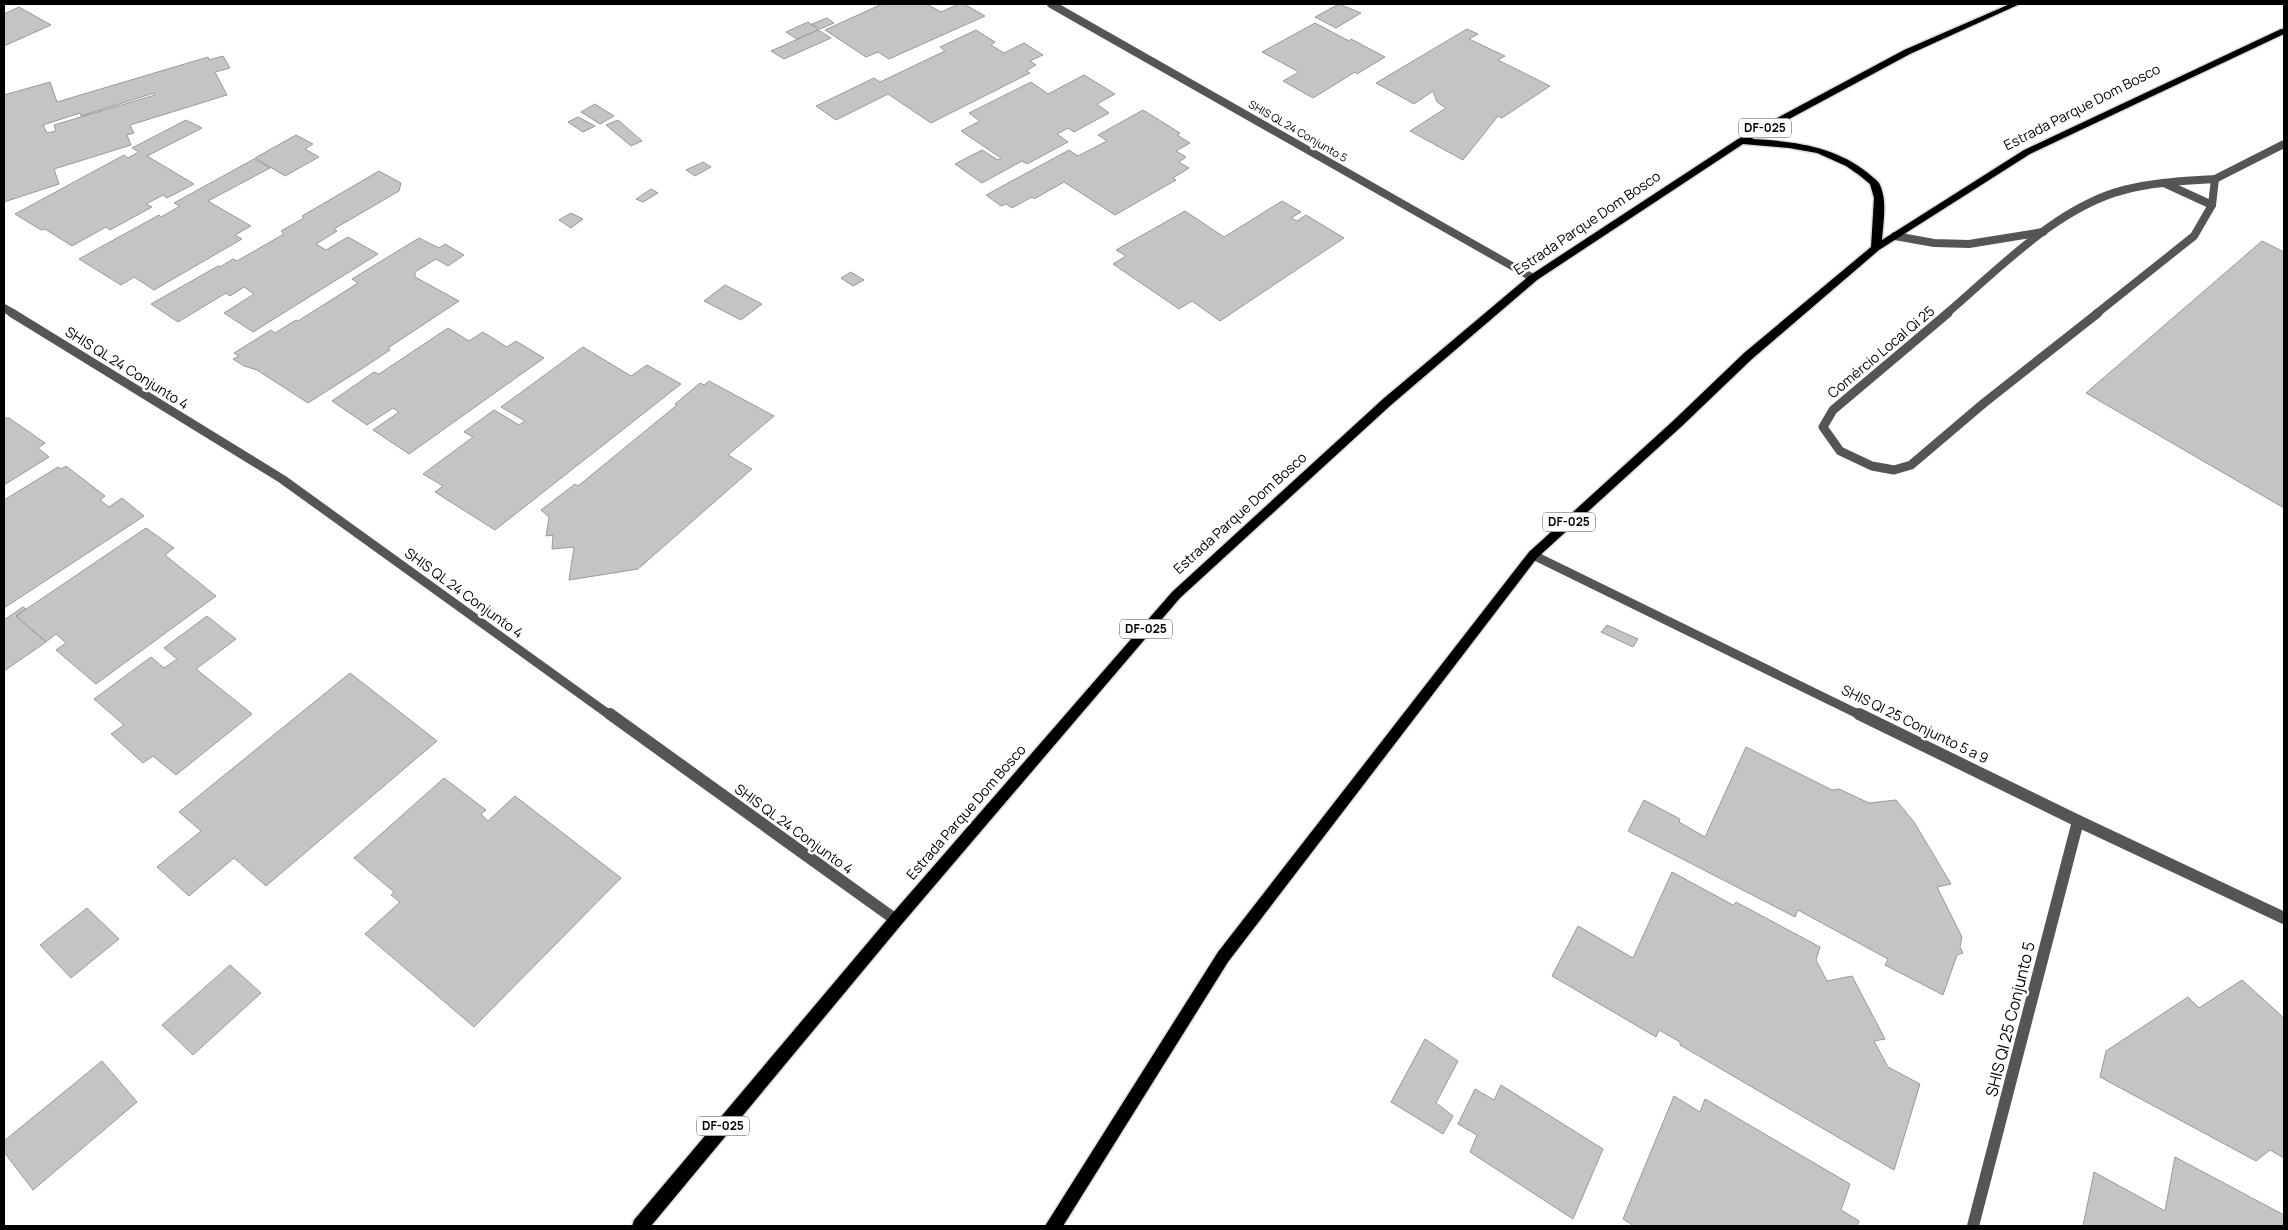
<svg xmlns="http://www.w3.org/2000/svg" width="2288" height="1230" viewBox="0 0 2288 1230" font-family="Manrope,sans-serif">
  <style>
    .building { fill: #c4c4c4; stroke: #999; fill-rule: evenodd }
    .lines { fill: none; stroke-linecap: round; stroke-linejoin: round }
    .primary-casing { stroke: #dbdbdb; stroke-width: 3 }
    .service-far1 { stroke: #555; stroke-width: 8 }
    .service { stroke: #555; stroke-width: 9 }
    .minor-far2 { stroke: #555; stroke-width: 8 }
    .minor-far1 { stroke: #555; stroke-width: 9 }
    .minor { stroke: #555; stroke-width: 12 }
    .tertiary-far1 { stroke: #555; stroke-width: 9 }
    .tertiary { stroke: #555; stroke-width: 12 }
    .primary { fill: #000; fill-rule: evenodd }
    .labels { text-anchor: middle; stroke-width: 5; stroke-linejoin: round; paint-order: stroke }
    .far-street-label { font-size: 11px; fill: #000; stroke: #fff }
    .shield { fill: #fff; stroke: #4c4c4c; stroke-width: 1 }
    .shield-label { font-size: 12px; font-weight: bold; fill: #000 }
    .street-label { font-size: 14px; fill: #000; stroke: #fff }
    .near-street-label { font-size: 16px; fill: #000; stroke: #fff }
  </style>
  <rect width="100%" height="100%" fill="#fff"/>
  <g class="building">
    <path d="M882,4H927L941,12L959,4H964L985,16L889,59L878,52L866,57L825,30Z"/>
    <path d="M1339,4L1361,13L1336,28L1315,17Z"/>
    <path d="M19,7L51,25L4,46V14Z"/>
    <path d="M827,18L834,23L820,29L812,24Z"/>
    <path d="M808,22L819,30L797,39L786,32Z"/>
    <path d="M1315,23L1349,41L1351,39L1385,57L1357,74L1355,72L1313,98L1283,81L1299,72L1262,52Z"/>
    <path d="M1467,29L1478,34L1469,39L1505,56L1498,60L1550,86L1502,118L1498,116L1463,160L1410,131L1446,108L1437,102L1433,91L1414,104L1376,83Z"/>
    <path d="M818,30L831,38L784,59L771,51Z"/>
    <path d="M976,30L995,42L991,45L1004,53L1024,43L1043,55L1030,61L1036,65L1026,71L1030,73L931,123L888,94L836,120L816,106L874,78L880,82L945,51L940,47Z"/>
    <path d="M223,56L230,68L215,72L227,95L130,125L134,133L127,135L131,145L54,169L59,184L4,202V95L50,82L57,102L208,57L209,60ZM154,93L155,95L54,125L56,131L47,133L43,125L80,113L81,116Z"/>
    <path d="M1084,75L1115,94L1097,104L1109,113L1074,132L1068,128L1057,134L1068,142L1027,164L1022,161L982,183L955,164L982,150L998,160L1001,158L961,131L980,121L969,113L1031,82L1048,94Z"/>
    <path d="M595,104L614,116L600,124L581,112Z"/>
    <path d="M1143,110L1180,133L1177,135L1190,143L1176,151L1186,157L1179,162L1189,168L1173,178L1176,180L1115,215L1064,182L1034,199L1032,197L1012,208L1006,204L1001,206L986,195L1069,150L1078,156L1107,141L1098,135Z"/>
    <path d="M578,117L595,126L583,132L568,122Z"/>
    <path d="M186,120L202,128L147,156L194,184L167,198L163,195L146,204L152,207L110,230L106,227L72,246L45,229L41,230L15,214L124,155L128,158L139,152L132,148Z"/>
    <path d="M618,120L642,141L631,146L606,125Z"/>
    <path d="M296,135L313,144L305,149L319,157L285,176L255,158Z"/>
    <path d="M254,159L270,168L208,201L251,226L235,235L242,239L154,290L134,277L121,285L79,259L159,215L161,217L180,206L174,203Z"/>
    <path d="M703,162L711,167L695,176L686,170Z"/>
    <path d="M379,171L401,183L399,191L334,229L337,231L316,244L326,250L348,237L378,254L253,332L224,313L254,294L244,287L230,296L226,293L178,322L151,304L218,266L220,267L233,259L237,261L284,234L281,231L304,218L302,216Z"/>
    <path d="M651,189L658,193L643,202L636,199Z"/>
    <path d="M1282,201L1301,212L1291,218L1297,221L1306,215L1344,238L1220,321L1192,301L1179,309L1113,264L1126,256L1116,250L1185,211L1224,237Z"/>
    <path d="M571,213L583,219L571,228L559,220Z"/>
    <path d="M419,238L439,248L445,244L464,255L448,266L436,259L415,272V277L459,301L388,348L390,350L363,368L308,403L257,370L244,366L233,359L239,356L234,353L271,330L275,333L296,320L298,321L358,283L352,279Z"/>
    <path d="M2262,241L2284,252V508L2086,393Z"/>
    <path d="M851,272L864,280L853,286L841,278Z"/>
    <path d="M725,285L762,304L741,320L704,301Z"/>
    <path d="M448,328L469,341L483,332L507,347L516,341L544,358L409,454L373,430L399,412L393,408L367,425L332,401L374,372L379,374Z"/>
    <path d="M583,347L631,376L647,365L681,384L495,530L435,492L443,486L423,474L473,437L464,432L494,410L519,425L525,421L501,407Z"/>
    <path d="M709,381L774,416L728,455L752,469L638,569L569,580L574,547L552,549L553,535L546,536L549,517L541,510L575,484L578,486L677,405L675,404L700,383L704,385Z"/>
    <path d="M4,418H9L45,443L38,448L49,457L4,485Z"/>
    <path d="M66,466L105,496L100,500L109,507L122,498L144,516L4,608V500L58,467L61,469Z"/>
    <path d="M146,528L174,548L165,555L216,596L96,684L56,650L66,643L56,634L46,642L16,616Z"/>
    <path d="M23,607L26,609L16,616L46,642L4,671V620Z"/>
    <path d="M207,616L236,639L196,669L252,714L176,775L153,756L143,763L111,734L124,725L94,699L151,657L164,668L177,659L164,648Z"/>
    <path d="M1607,625L1638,639L1633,647L1601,632Z"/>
    <path d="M350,673L437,741L266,886L234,858L189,896L157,867L201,831L179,812Z"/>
    <path d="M1746,747L1832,790L1839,789L1869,803L1896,800L1914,822L1951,884L1937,887L1962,937L1960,947L1963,953L1957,955L1943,995L1885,965L1888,959L1798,910L1795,917L1628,831L1644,800L1680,819L1679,822L1705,837Z"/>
    <path d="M444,778L486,810L481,814L488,821L515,796L621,878L474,1027L365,934L400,902L391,895L394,892L354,858Z"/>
    <path d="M1672,872L1733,905L1736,902L1820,947L1816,960L1827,981L1852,976L1885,1039L1874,1041L1888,1067L1920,1084L1894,1170L1680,1045V1042L1659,1030L1656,1037L1552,976L1578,926L1633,958Z"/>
    <path d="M87,908L119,939L71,978L40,945Z"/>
    <path d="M230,965L261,993L193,1055L162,1025Z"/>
    <path d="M2242,980L2284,1018V1158L2270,1150L2256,1161L2100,1077L2106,1051L2188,997L2199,1008Z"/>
    <path d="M1425,1039L1458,1061L1436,1103L1453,1116L1443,1134L1391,1102Z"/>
    <path d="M102,1061L137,1102L33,1190L4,1152V1141Z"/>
    <path d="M1501,1085L1603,1149L1573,1219L1470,1152L1477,1135L1458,1124L1475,1089L1494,1100Z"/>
    <path d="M1674,1096L1700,1112L1705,1099L1850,1184L1841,1210L1859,1221L1857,1226H1634L1623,1219Z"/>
    <path d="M2175,1157L2284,1215V1226H2083L2094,1172L2165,1211Z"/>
  </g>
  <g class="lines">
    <defs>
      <path id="primary" d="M2010,4H2020L1910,54L1752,139C1792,141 1835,146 1868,173C1871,176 1876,179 1879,183C1888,200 1883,222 1882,240L2024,150L2281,29H2284V34L2030,154L1879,250L1752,359L1682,426L1537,558L1228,962L1063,1226H1045L1218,952L1529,552L1674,420L1744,353L1871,247L1874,198L1870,184L1859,175L1846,166L1817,153L1789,148L1743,144L1537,280L1391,405L1180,598L901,925L651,1226H632L634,1220L891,915L1172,592L1383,399L1529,276L1738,139L1904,50Z"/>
    </defs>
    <use href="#primary" class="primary-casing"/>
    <g class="service-far1">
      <path d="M2215,179L2284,144"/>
      <path d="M2164,183L2212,205"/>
      <path d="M1895,236L1934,243L1969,244L2043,232"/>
      <path d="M1946,314C1998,270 2057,207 2124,190C2153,182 2185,181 2215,179"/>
      <path d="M2096,314L2194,236L2212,205L2215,179"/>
    </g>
    <path class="service" d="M1948,313L1833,410L1823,427L1840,451L1872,466L1894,470L1911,465L1984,403L2098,313"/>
    <g class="minor-far2">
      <path d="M1051,4L1533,278"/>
      <path d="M4,308L14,314"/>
    </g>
    <path class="minor-far1" d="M12,313L282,479L611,716"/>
    <g class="minor">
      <path d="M610,714L896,920"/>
      <path d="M1973,1226L2078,821"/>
    </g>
    <path class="tertiary-far1" d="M1533,555L1862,716"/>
    <path class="tertiary" d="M1859,714L2078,821L2284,918"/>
    <use href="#primary" class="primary"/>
  </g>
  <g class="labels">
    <g class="far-street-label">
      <text transform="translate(1298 131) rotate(30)" y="4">SHIS QL 24 Conjunto 5</text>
    </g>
    <g class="shield">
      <rect x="1739" y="118.5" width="52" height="19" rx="4"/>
      <rect x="1543" y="512.5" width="52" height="19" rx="4"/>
      <rect x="1120" y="619.5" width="52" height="19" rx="4"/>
      <rect x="697" y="1116.5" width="52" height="19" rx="4"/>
    </g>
    <g class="shield-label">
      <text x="1765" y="132">DF-025</text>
      <text x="1569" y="526">DF-025</text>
      <text x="1146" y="633">DF-025</text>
      <text x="723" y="1130">DF-025</text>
    </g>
    <g class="street-label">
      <text transform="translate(2082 107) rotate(-27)" y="5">Estrada Parque Dom Bosco</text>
      <text transform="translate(1587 223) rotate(-34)" y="5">Estrada Parque Dom Bosco</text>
      <text transform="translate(1881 352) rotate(-40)" y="5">Comércio Local Qi 25</text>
      <text transform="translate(127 368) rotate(32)" y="5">SHIS QL 24 Conjunto 4</text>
      <text transform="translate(1240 513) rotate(-42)" y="5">Estrada Parque Dom Bosco</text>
      <text transform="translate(464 593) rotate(36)" y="5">SHIS QL 24 Conjunto 4</text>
      <text transform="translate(1915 724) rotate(26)" y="5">SHIS QI 25 Conjunto 5 a 9</text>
      <text transform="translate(966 812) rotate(-49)" y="5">Estrada Parque Dom Bosco</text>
      <text transform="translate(794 829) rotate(36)" y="5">SHIS QL 24 Conjunto 4</text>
    </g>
    <g class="near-street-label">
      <text transform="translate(2010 1019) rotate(-76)" y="6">SHIS QI 25 Conjunto 5</text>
    </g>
  </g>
  <rect width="2288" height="1230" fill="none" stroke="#000000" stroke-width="10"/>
</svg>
